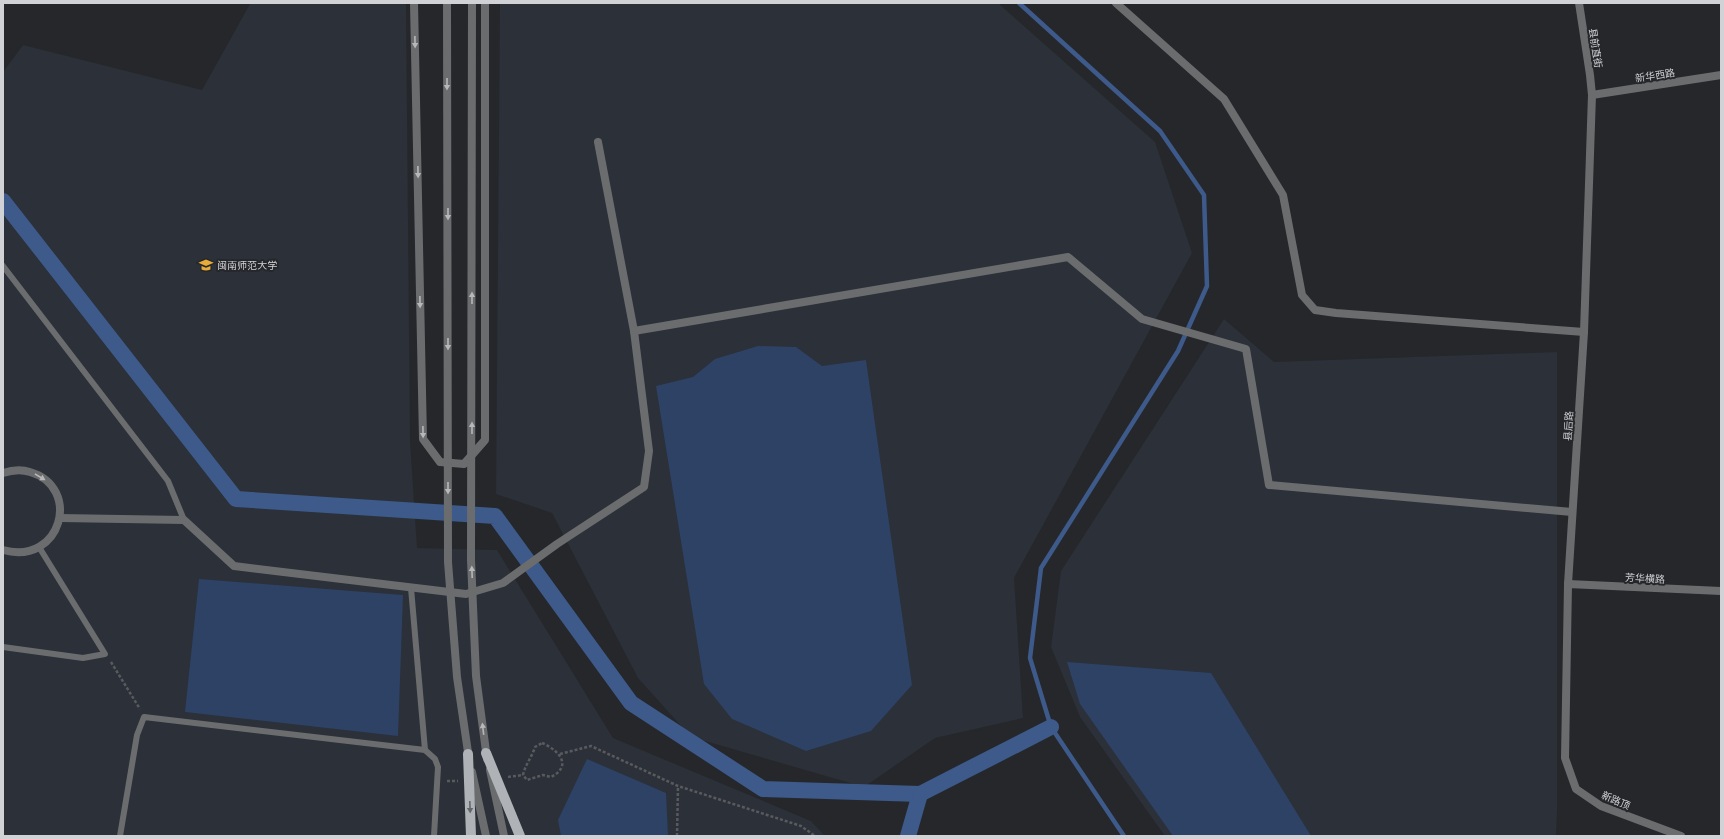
<svg xmlns="http://www.w3.org/2000/svg" width="1724" height="839" viewBox="0 0 1724 839" font-family="Lora,'Noto Sans SC',serif">
  <style>
    .built { fill: #2b3039 }
    .green { fill: #2d4265 }
    .lines { fill: none; stroke-linecap: round; stroke-linejoin: round }
    .stream { stroke: #3d5a8a; stroke-width: 4.5 }
    .canal { stroke: #3d5a8a; stroke-width: 16 }
    .path { stroke: #595a5e; stroke-width: 2.5; stroke-dasharray: 3 2; stroke-linecap: butt }
    .service { stroke: #6b6c6e; stroke-width: 6 }
    .minor { stroke: #6b6c6e; stroke-width: 8 }
    .tertiary { stroke: #6b6c6e; stroke-width: 8 }
    .tertiary-bridge { stroke: #6b6c6e; stroke-width: 8 }
    .primary-bridge { stroke: #afb2b6; stroke-width: 10 }
    .oneway { fill: #b8b8bb }
    .oneway2 { fill: #63666a }
    .labels { text-anchor: middle; stroke-width: 4; stroke-linejoin: round; paint-order: stroke }
    .street-label { font-size: 10px; fill: #d1d2d5; stroke: #25272b }
    .poi-label { font-size: 10px; fill: #d1d2d5; stroke: #25272b; text-anchor: start }
  </style>
  <rect width="100%" height="100%" fill="#25272b"/>
  <g class="built">
    <path d="M274,3H406L410,440L417,548L497,550L613,738L811,821L825,836H3V72L23,45L202,90L250,4Z"/>
    <path d="M500,3H998L1155,142L1192,253L1014,578L1023,718L935,738L864,787L691,737L638,678L552,513L496,494Z"/>
    <path d="M1224,319L1274,362L1557,352V811L1556,836H1165L1080,717L1051,647L1061,571Z"/>
  </g>
  <g class="green">
    <path d="M758,346L796,347L822,366L866,360L912,685L871,731L806,751L732,719L704,684L656,386L693,377L715,359Z"/>
    <path d="M199,579L403,595L398,736L185,712Z"/>
    <path d="M1067,662L1211,673L1311,836H1173L1080,704Z"/>
    <path d="M587,759L666,793L668,836H561L558,820Z"/>
  </g>
  <g class="lines">
    <path class="stream" d="M1019,3L1160,131L1204,195L1207,286L1178,351L1041,568L1030,658L1051,727L1124,836"/>
    <g class="canal">
      <path d="M3,201L236,499L495,516L631,703L763,789L920,794L908,836"/>
      <path d="M920,794L1051,727"/>
    </g>
    <g class="path">
      <path d="M111,662L140,709"/>
      <path d="M542,743C559,750 573,766 551,777L543,775L527,780L523,775C525,765 532,757 535,747Z"/>
      <path d="M560,754L591,746L678,786L801,826L815,836"/>
      <path d="M508,777L523,775"/>
      <path d="M447,781H458"/>
      <path d="M677,836L678,786"/>
    </g>
    <g class="service">
      <path d="M3,266L168,481L184,520"/>
      <path d="M411,588L425,750"/>
      <path d="M3,647L83,658L105,654L39,547"/>
      <path d="M120,836L137,735L144,717L425,750L435,759L438,767L434,836"/>
    </g>
    <g class="minor">
      <path d="M414,3L423,439L440,462L464,464L485,440V3"/>
      <path d="M1116,3L1224,99L1283,195L1302,295L1315,310L1336,313L1584,332"/>
      <path d="M598,142L634,331"/>
      <path d="M3,473C12,470 21,469 30,472C82,487 62,566 3,550"/>
      <path d="M60,518L184,520L234,566L466,594L503,583L557,544L644,487L649,451L634,331L1068,257L1142,319L1246,349L1269,485L1572,512"/>
      <path d="M1681,836L1601,806L1576,789L1565,758L1568,584L1721,591"/>
    </g>
    <g class="tertiary">
      <path d="M1592,95L1721,75"/>
      <path d="M1568,584L1584,332L1592,95L1590,75L1579,3"/>
    </g>
    <g class="tertiary-bridge">
      <path d="M447,3L448,562L457,677L469,759"/>
      <path d="M472,3L471,560L476,676L487,759"/>
      <path d="M490,770L504,836"/>
      <path d="M472,772L486,836"/>
    </g>
    <g class="primary-bridge">
      <path d="M486,753L520,836"/>
      <path d="M468,754L471,836"/>
    </g>
  </g>
  <defs><path id="oneway-solid" d="M-6-.8H1V-3.2L6.5 0L1 3.2V.8H-6Z"/></defs>
  <g class="oneway">
    <use href="#oneway-solid" transform="translate(415 42) rotate(89)"/>
    <use href="#oneway-solid" transform="translate(447 84) rotate(90)"/>
    <use href="#oneway-solid" transform="translate(418 172) rotate(89)"/>
    <use href="#oneway-solid" transform="translate(448 214) rotate(90)"/>
    <use href="#oneway-solid" transform="translate(472 298) rotate(-90)"/>
    <use href="#oneway-solid" transform="translate(420 302) rotate(89)"/>
    <use href="#oneway-solid" transform="translate(448 344) rotate(90)"/>
    <use href="#oneway-solid" transform="translate(472 428) rotate(-90)"/>
    <use href="#oneway-solid" transform="translate(423 432) rotate(89)"/>
    <use href="#oneway-solid" transform="translate(40 477) rotate(31)"/>
    <use href="#oneway-solid" transform="translate(448 488) rotate(90)"/>
    <use href="#oneway-solid" transform="translate(472 572) rotate(-92)"/>
    <use href="#oneway-solid" transform="translate(483 729) rotate(-97)"/>
  </g>
  <use class="oneway2" href="#oneway-solid" transform="translate(470 807) rotate(88)"/>
  <defs>
    <symbol id="university-bare" viewBox="-9 -9 18 18"><path d="M0-5L7-2L0 1L-7-2ZM-4 1L0 2.5L4 1V4Q0 6-4 4Z" fill="#e7ac37" stroke="#25272b" stroke-width="2.5" paint-order="stroke"/></symbol>
  </defs>
  <g fill-rule="evenodd">
    <use href="#university-bare" x="196" y="255" width="20" height="20"/>
  </g>
  <g class="labels">
    <g class="street-label">
      <text transform="translate(1596 48) rotate(81)" y="4">县前直街</text>
      <text transform="translate(1655 75) rotate(-9)" y="4">新华西路</text>
      <text transform="translate(1568 426) rotate(-86)" y="4">县后路</text>
      <text transform="translate(1645 578) rotate(3)" y="4">芳华横路</text>
      <text transform="translate(1616 800) rotate(23)" y="4">新路顶</text>
    </g>
    <g class="poi-label">
      <text x="217" y="269">闽南师范大学</text>
    </g>
  </g>
  <rect width="1724" height="839" fill="none" stroke="#d1d2d5" stroke-width="8"/>
</svg>
